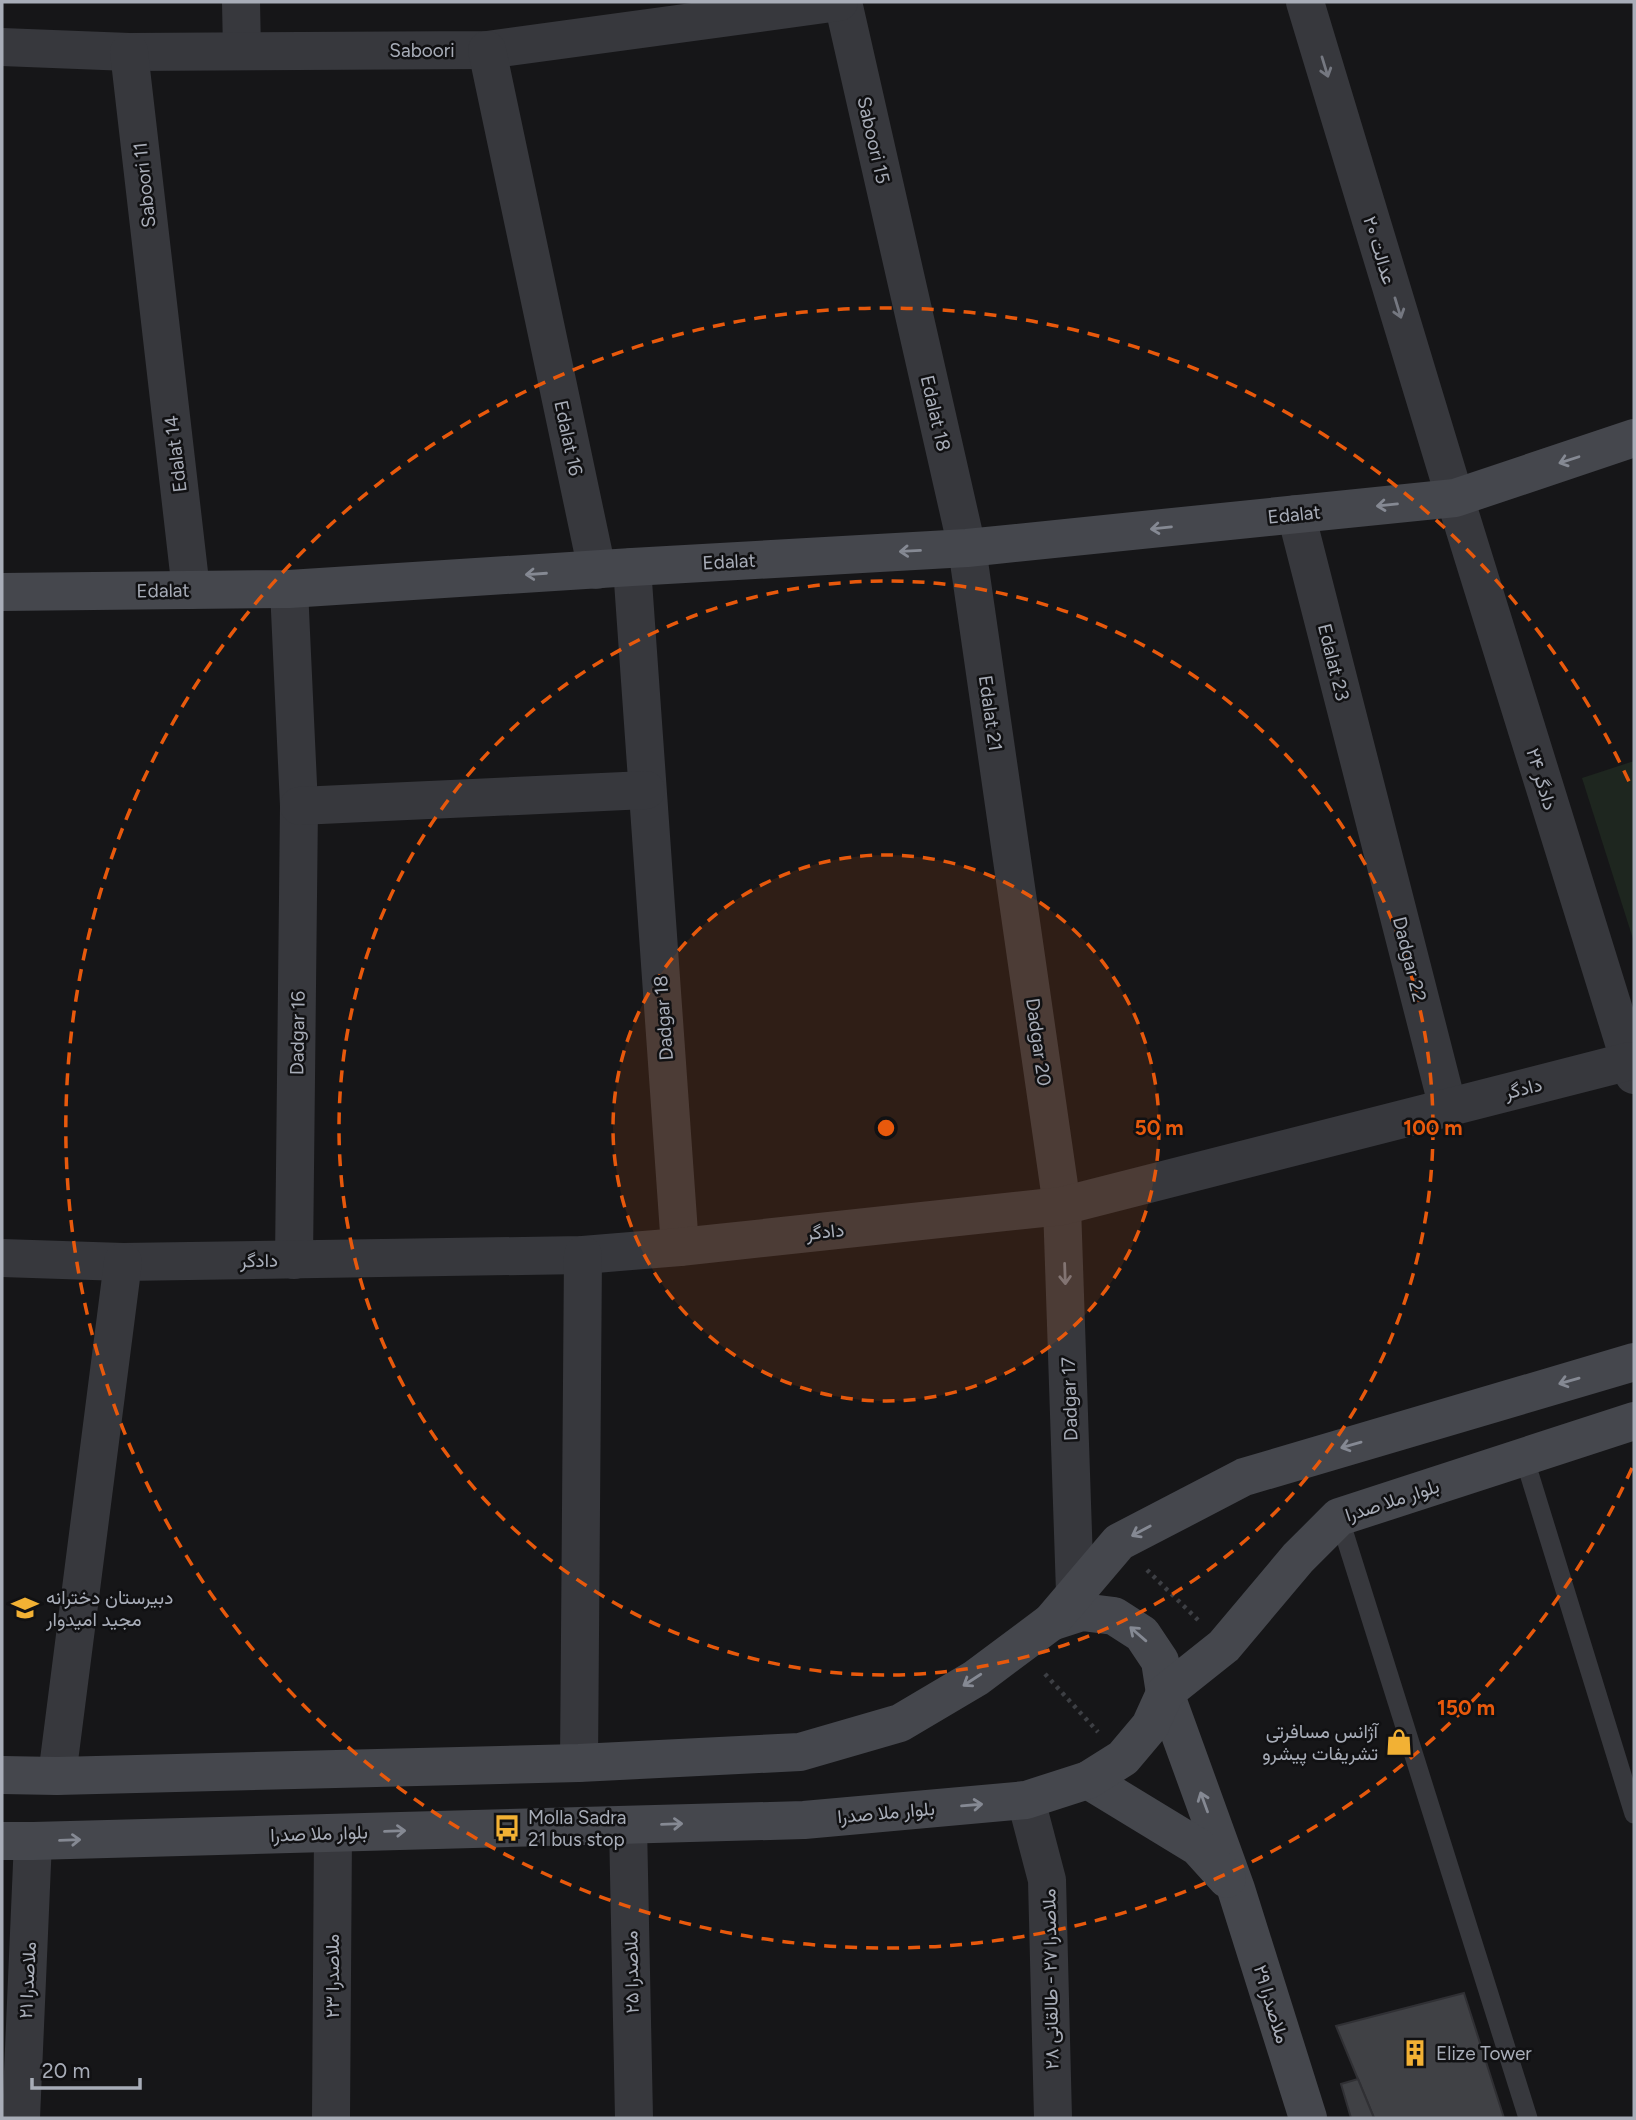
<svg xmlns="http://www.w3.org/2000/svg" width="1636" height="2120" viewBox="0 0 1636 2120" font-family="Figtree,Vazirmatn,sans-serif">
  <style>
    .green { fill: #1e261f }
    .building { fill: #404145; stroke: #303034; stroke-width: 2 }
    .lines { fill: none; stroke-linecap: round; stroke-linejoin: round }
    .path { stroke: #3d3f44; stroke-width: 4.5; stroke-dasharray: 3.5 5; stroke-linecap: butt }
    .lane { stroke: #37383d; stroke-width: 19 }
    .street { stroke: #37383d; stroke-width: 38 }
    .secondary { stroke: #45474d; stroke-width: 38 }
    .oneway { stroke: #757881 }
    .oneway2 { stroke: #858993 }
    .ring { fill: none; stroke: #e8590c; stroke-width: 3.5; stroke-dasharray: 12 9 }
    .labels { text-anchor: middle; stroke-width: 5; stroke-linejoin: round; paint-order: stroke }
    .street-label { font-size: 19px; fill: #a8adb8; stroke: #111113 }
    .poi-label { font-size: 19px; fill: #a8adb8; stroke: #111113; text-anchor: start }
    .centre { fill: #e8590c; stroke: #111113; stroke-width: 3.5 }
    .ring-label { font-size: 21px; text-anchor: middle; font-weight: bold; fill: #e8590c; stroke: #111113; stroke-width: 5; stroke-linejoin: round; paint-order: stroke }
  </style>
  <rect width="100%" height="100%" fill="#161618"/>
  <path class="green" d="M1634,761V942L1582,778Z"/>
  <g class="building">
    <path d="M1464,1993L1504,2118H1374L1336,2026Z"/>
    <path d="M1358,2079L1374,2118H1351L1341,2084Z"/>
  </g>
  <g class="lines">
    <g class="path">
      <path d="M1147,1570L1198,1620"/>
      <path d="M1045,1674L1098,1732"/>
    </g>
    <g class="lane">
      <path d="M1524,1457L1634,1814"/>
      <path d="M1339,1517L1528,2118"/>
    </g>
    <g class="street">
      <path d="M241,2L242,50"/>
      <path d="M843,2L967,548L1062,1206L1075,1592"/>
      <path d="M1305,2L1455,498L1634,1075"/>
      <path d="M2,47L129,52L487,50L839,2"/>
      <path d="M487,50L597,570"/>
      <path d="M129,52L191,590"/>
      <path d="M1296,514L1448,1108"/>
      <path d="M632,567L680,1247"/>
      <path d="M289,589L299,806L294,1260"/>
      <path d="M299,806L646,790"/>
      <path d="M2,1258L123,1262L583,1255L680,1247L1062,1206L1630,1061"/>
      <path d="M579,1763L583,1255"/>
      <path d="M57,1776L123,1262"/>
      <path d="M1026,1800L1047,1880L1053,2118"/>
      <path d="M628,1825L634,2118"/>
      <path d="M21,2118L33,1841"/>
      <path d="M331,2118L333,1833"/>
    </g>
    <g class="secondary">
      <path d="M2,592L289,589L632,567L967,548L1455,498L1634,438"/>
      <path d="M1051,1622L1082,1612L1114,1616L1142,1634L1160,1661L1165,1693L1236,1889L1308,2118"/>
      <path d="M2,1775L57,1776L579,1763L800,1752L900,1723L976,1678L1051,1622L1119,1542L1244,1477L1634,1362"/>
      <path d="M1088,1780L1198,1847L1227,1879"/>
      <path d="M2,1841H33L804,1820L1026,1800L1088,1780L1123,1758L1150,1726L1165,1693L1224,1646L1298,1558L1339,1517L1634,1421"/>
    </g>
  </g>
  <defs><path id="oneway-shaft" d="M-6 0H5M1.5-3L5.5 0L1.5 3" fill="none" stroke-width="1.6" stroke-linecap="round" stroke-linejoin="round" transform="scale(1.75)"/></defs>
  <g class="oneway">
    <use href="#oneway-shaft" transform="translate(1325 67) rotate(73)"/>
    <use href="#oneway-shaft" transform="translate(1398 308) rotate(73)"/>
    <use href="#oneway-shaft" transform="translate(1065 1274) rotate(88)"/>
  </g>
  <g class="oneway2">
    <use href="#oneway-shaft" transform="translate(1569 460) rotate(162)"/>
    <use href="#oneway-shaft" transform="translate(1387 505) rotate(174)"/>
    <use href="#oneway-shaft" transform="translate(1161 528) rotate(174)"/>
    <use href="#oneway-shaft" transform="translate(910 551) rotate(177)"/>
    <use href="#oneway-shaft" transform="translate(536 574) rotate(176)"/>
    <use href="#oneway-shaft" transform="translate(1569 1381) rotate(164)"/>
    <use href="#oneway-shaft" transform="translate(1351 1445) rotate(164)"/>
    <use href="#oneway-shaft" transform="translate(1141 1531) rotate(152)"/>
    <use href="#oneway-shaft" transform="translate(1138 1634) rotate(-139)"/>
    <use href="#oneway-shaft" transform="translate(972 1680) rotate(147)"/>
    <use href="#oneway-shaft" transform="translate(1204 1802) rotate(-110)"/>
    <use href="#oneway-shaft" transform="translate(972 1805) rotate(-5)"/>
    <use href="#oneway-shaft" transform="translate(672 1824) rotate(-2)"/>
    <use href="#oneway-shaft" transform="translate(395 1831) rotate(-2)"/>
    <use href="#oneway-shaft" transform="translate(70 1840) rotate(-2)"/>
  </g>
  <circle cx="886" cy="1128" r="273" fill="#e8590c" fill-opacity=".12"/>
  <g class="ring">
    <circle cx="886" cy="1128" r="273"/>
    <circle cx="886" cy="1128" r="547"/>
    <path d="M1632 1468A820 820 0 1 1 1632 788"/>
  </g>
  <defs>
    <symbol id="school-bare" viewBox="-9 -9 18 18"><path d="M0-5L7-2L0 1L-7-2ZM-4 1L0 2.5L4 1V4Q0 6-4 4Z" fill="#f2b134" stroke="#111113" stroke-width="2.5" paint-order="stroke"/></symbol>
    <symbol id="shop-bare" viewBox="-9 -9 18 18"><path d="M-5-2.5h2.3a2.7 3.5 0 0 1 5.4 0H5L5.5 6h-11ZM-1.5-2.5h3a1.5 2.3 0 0 0-3 0Z" fill="#f2b134" stroke="#111113" stroke-width="2.5" paint-order="stroke"/></symbol>
    <symbol id="bus-bare" viewBox="-9 -9 18 18"><path d="M-5-6H5V4H4V6H2V4H-2V6H-4V4H-5ZM-3.5-4V0h7V-4ZM-3.5 1.2v1.5H-2V1.2ZM2 1.2v1.5H3.5V1.2Z" fill="#f2b134" stroke="#111113" stroke-width="2.5" paint-order="stroke"/></symbol>
    <symbol id="building-bare" viewBox="-9 -9 18 18"><path d="M-4-6H4V6H1V3H-1V6H-4ZM-2.5-4.3h1.7v1.8h-1.7ZM.8-4.3h1.7v1.8H.8ZM-2.5-1h1.7V.8h-1.7ZM.8-1h1.7V.8H.8Z" fill="#f2b134" stroke="#111113" stroke-width="2.5" paint-order="stroke"/></symbol>
  </defs>
  <g fill-rule="evenodd">
    <use href="#school-bare" x="6" y="1589" width="38" height="38"/>
    <use href="#shop-bare" x="1380" y="1723" width="38" height="38"/>
    <use href="#bus-bare" x="488" y="1809" width="38" height="38"/>
    <use href="#building-bare" x="1396" y="2034" width="38" height="38"/>
  </g>
  <g class="labels">
    <g class="street-label">
      <text x="422" y="57">Saboori</text>
      <text transform="translate(874 140) rotate(77)" y="7">Saboori 15</text>
      <text transform="translate(144 185) rotate(-96)" y="7">Saboori 11</text>
      <text transform="translate(1380 250) rotate(73)" y="7">عدالت ۲۰</text>
      <text transform="translate(936 413) rotate(77)" y="7">Edalat 18</text>
      <text transform="translate(569 438) rotate(78)" y="7">Edalat 16</text>
      <text transform="translate(175 454) rotate(-97)" y="7">Edalat 14</text>
      <text transform="translate(1294 514) rotate(-6)" y="7">Edalat</text>
      <text transform="translate(729 561) rotate(-3)" y="7">Edalat</text>
      <text transform="translate(163 590) rotate(-1)" y="7">Edalat</text>
      <text transform="translate(1334 662) rotate(76)" y="7">Edalat 23</text>
      <text transform="translate(991 713) rotate(82)" y="7">Edalat 21</text>
      <text transform="translate(1542 779) rotate(73)" y="7">دادگر ۲۴</text>
      <text transform="translate(1410 959) rotate(76)" y="7">Dadgar 22</text>
      <text transform="translate(663 1018) rotate(-94)" y="7">Dadgar 18</text>
      <text transform="translate(297 1033) rotate(-89)" y="7">Dadgar 16</text>
      <text transform="translate(1039 1042) rotate(82)" y="7">Dadgar 20</text>
      <text transform="translate(1523 1088) rotate(-14)" y="7">دادگر</text>
      <text transform="translate(825 1231) rotate(-6)" y="7">دادگر</text>
      <text transform="translate(259 1260) rotate(-1)" y="7">دادگر</text>
      <text transform="translate(1069 1399) rotate(-92)" y="7">Dadgar 17</text>
      <text transform="translate(1392 1500) rotate(-18)" y="7">بلوار ملا صدرا</text>
      <text transform="translate(886 1812) rotate(-5)" y="7">بلوار ملا صدرا</text>
      <text transform="translate(319 1833) rotate(-2)" y="7">بلوار ملا صدرا</text>
      <text transform="translate(631 1972) rotate(-91)" y="7">ملاصدرا ۲۵</text>
      <text transform="translate(332 1976) rotate(-90)" y="7">ملاصدرا ۲۳</text>
      <text transform="translate(1050 1979) rotate(-91)" y="7">ملاصدرا ۲۷ - طالقانی ۲۸</text>
      <text transform="translate(27 1980) rotate(-87)" y="7">ملاصدرا ۲۱</text>
      <text transform="translate(1272 2004) rotate(73)" y="7">ملاصدرا ۲۹</text>
    </g>
    <g class="poi-label">
      <text x="46" y="1604">دبیرستان دخترانه<tspan x="46" dy="22">مجید امیدوار</tspan></text>
      <text x="1378" y="1738" text-anchor="end">آژانس مسافرتی<tspan x="1378" dy="22">تشریفات پیشرو</tspan></text>
      <text x="528" y="1824">Molla Sadra<tspan x="528" dy="22">21 bus stop</tspan></text>
      <text x="1436" y="2060">Elize Tower</text>
    </g>
  </g>
  <circle cx="886" cy="1128" r="10" class="centre"/>
  <g class="ring-label">
    <text x="1159" y="1135">50 m</text>
    <text x="1433" y="1135">100 m</text>
    <text x="1466" y="1715">150 m</text>
  </g>
  <rect width="1636" height="2120" fill="none" stroke="#a8adb8" stroke-width="7"/>
  <path d="M32 2078v10h108v-10" fill="none" stroke="#a8adb8" stroke-width="3.5"/>
  <text x="42" y="2078" font-size="21" fill="#a8adb8" stroke="#111113" stroke-width="5" paint-order="stroke">20 m</text>
</svg>
